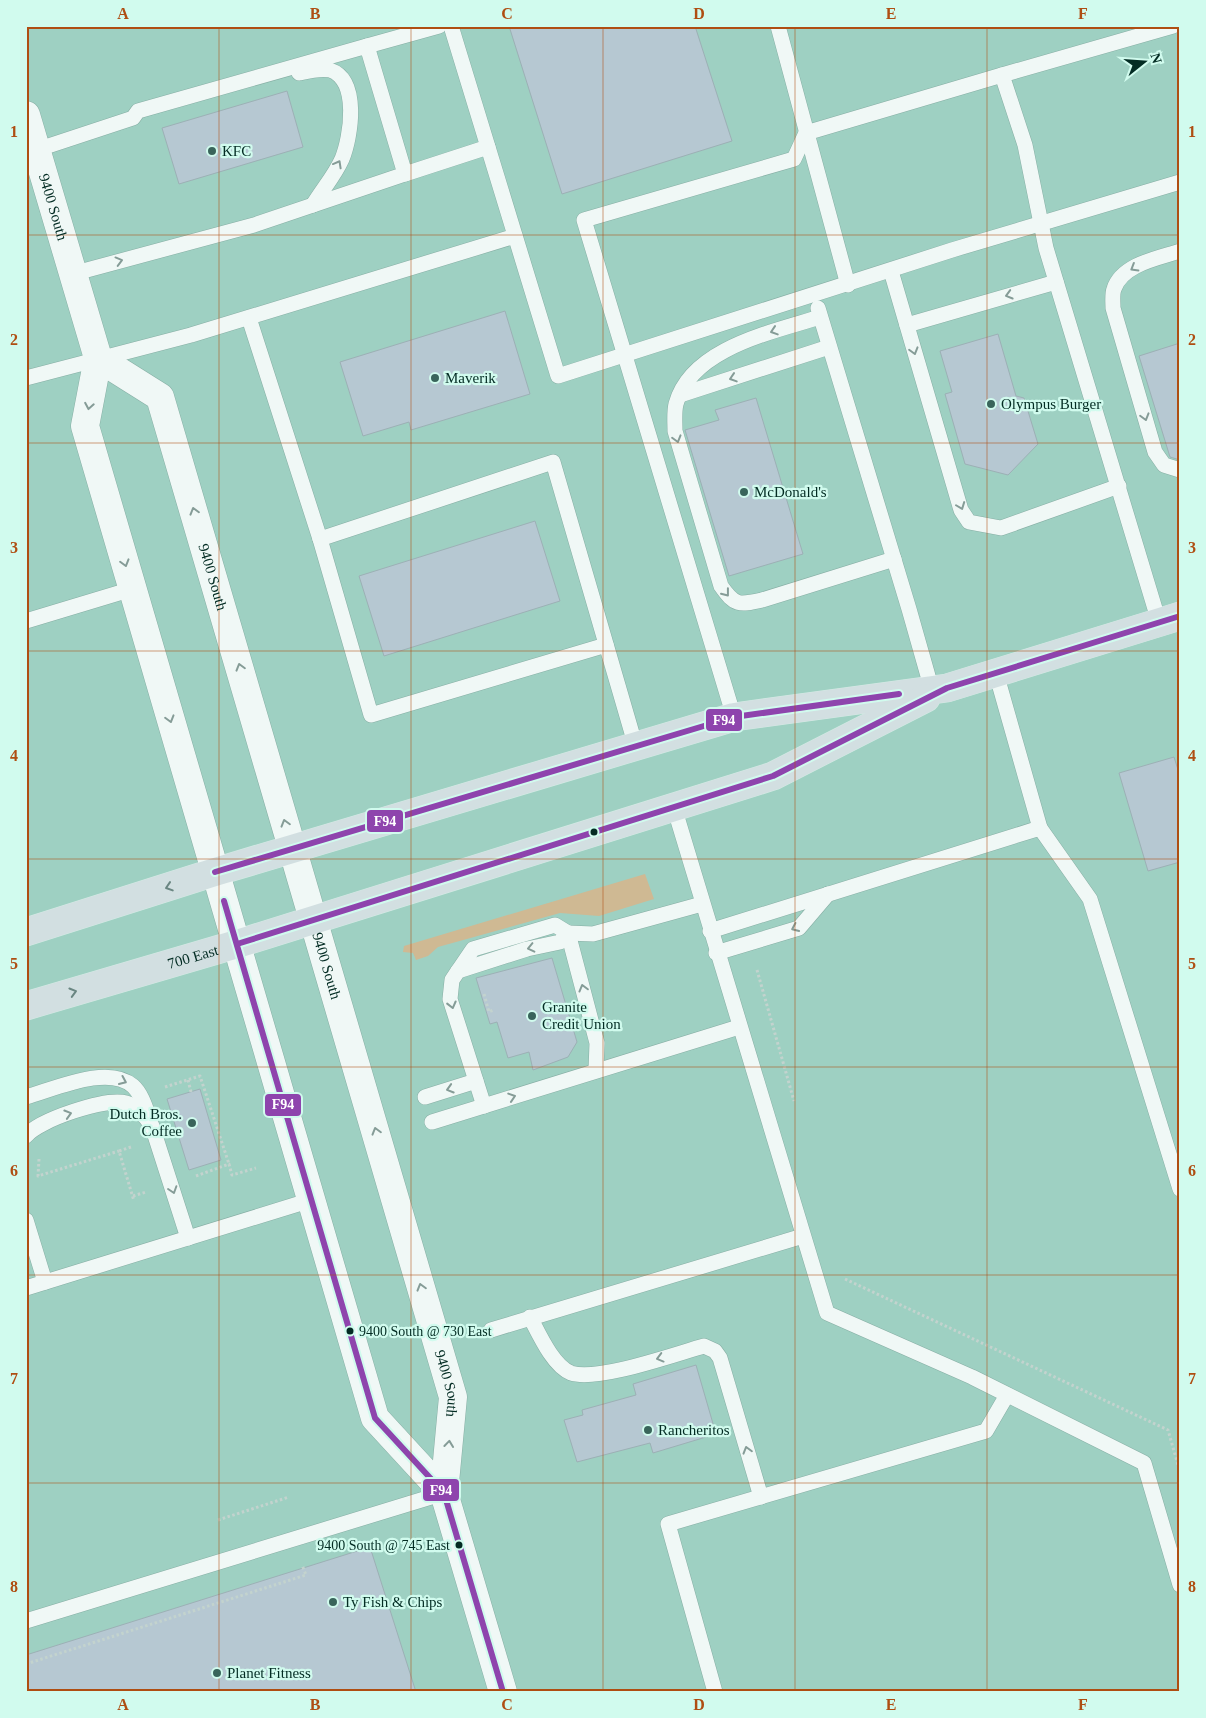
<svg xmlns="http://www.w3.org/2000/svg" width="1206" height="1718" viewBox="0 0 1206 1718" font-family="Georgia,serif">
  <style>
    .green { fill: #cfb993 }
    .building { fill: #b6c8d2; stroke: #9cb0b5 }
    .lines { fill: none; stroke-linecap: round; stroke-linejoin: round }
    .lane-casing { stroke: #86aea4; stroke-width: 16 }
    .secondary-casing { stroke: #86aea4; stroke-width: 29 }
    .primary-casing { stroke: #d3eae4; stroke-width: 29 }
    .path { stroke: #c3d3ce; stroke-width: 3; stroke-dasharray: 2.5 2.5; stroke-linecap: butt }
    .lane { stroke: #f0f8f6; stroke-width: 15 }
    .secondary { stroke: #f0f8f6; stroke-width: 28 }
    .primary { stroke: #d2dfe1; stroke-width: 28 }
    .bus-1-casing { stroke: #d1fbee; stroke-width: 10 }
    .bus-1 { stroke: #8e44ad; stroke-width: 6 }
    .oneway { stroke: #859c97 }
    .oneway2 { stroke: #6a8682 }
    .grid { fill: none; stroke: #af4e12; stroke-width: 1; stroke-opacity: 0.55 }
    .poi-dot { fill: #39655b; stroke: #d1fbee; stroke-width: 2 }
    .bus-dot { fill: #032c23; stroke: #d1fbee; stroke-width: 2 }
    .labels { text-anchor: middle; stroke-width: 4.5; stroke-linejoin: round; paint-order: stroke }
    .bus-label { font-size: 14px; fill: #032c23; stroke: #d1fbee; text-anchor: start }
    .poi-label { font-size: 15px; fill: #032c23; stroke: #d1fbee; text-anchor: start }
    .street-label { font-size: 15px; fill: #032c23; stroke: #d1fbee }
    .line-badge { stroke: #d1fbee; stroke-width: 2 }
    .badge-label { font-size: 14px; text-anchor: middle; font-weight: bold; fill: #fff }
    .neatline { fill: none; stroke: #af4e12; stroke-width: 2 }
    .grid-label { font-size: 16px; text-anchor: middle; font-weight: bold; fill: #af4e12 }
  </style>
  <rect width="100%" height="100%" fill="#9ed0c2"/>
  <path class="green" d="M645,874L654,899L599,916L560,913L438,947L428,956L416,960L413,953L403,952L404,946Z"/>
  <g class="building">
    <path d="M509,26H695L732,141L562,194Z"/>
    <path d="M287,91L303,147L179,184L162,128Z"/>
    <path d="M505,311L530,394L411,430L409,422L363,436L340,362Z"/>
    <path d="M998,334L1016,396L1024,398L1038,444L1008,475L965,464L945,394L952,392L940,351Z"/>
    <path d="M1180,343V460L1170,457L1139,356Z"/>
    <path d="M756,398L803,554L729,576L685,430L719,420L715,410Z"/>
    <path d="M535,521L560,601L384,656L359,576Z"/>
    <path d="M1174,757L1180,776V862L1148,871L1119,773Z"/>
    <path d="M552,958L577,1042L568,1057L533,1070L529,1052L508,1058L497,1022L490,1024L476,978Z"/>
    <path d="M200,1089L221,1160L189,1170L167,1099Z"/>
    <path d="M696,1365L716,1434L653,1453L650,1443L577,1462L564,1420L583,1415L582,1410L636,1395L633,1384Z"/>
    <path d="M370,1547L416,1692H26V1655Z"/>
  </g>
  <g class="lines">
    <defs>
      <g id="lane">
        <path d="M451,26L558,376L952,250L1180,182"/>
        <path d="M778,26L848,285"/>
        <path d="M367,46L439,26"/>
        <path d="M299,73C308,71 320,68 330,70C360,80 351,137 342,159C335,175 322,190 313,205"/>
        <path d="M36,150L133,118L138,111L367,46L405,174L254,225L72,274"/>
        <path d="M405,174L488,147"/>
        <path d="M1180,251C1159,258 1122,264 1114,289C1112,294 1113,302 1113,308L1155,452L1164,465L1180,470"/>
        <path d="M891,271L961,510L969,522L1001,528L1119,486"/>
        <path d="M818,308L909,609L932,690"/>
        <path d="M820,317C773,332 691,348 676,404C674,412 675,422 675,431L721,586C735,606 739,605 762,600L894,559"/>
        <path d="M249,318L320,539L553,462L636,747"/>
        <path d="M907,325L1056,282"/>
        <path d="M26,378L191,335L515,236"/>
        <path d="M680,395L829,347"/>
        <path d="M320,539L371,715L606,645"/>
        <path d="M26,621L132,589"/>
        <path d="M1159,622L1046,248L1025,145L1002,75L1173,26"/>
        <path d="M996,673L1040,828"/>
        <path d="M734,717L584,220L794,159L806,133L1002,75"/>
        <path d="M674,807L827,1313L972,1377L1144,1463L1180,1585"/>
        <path d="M710,931L1040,828L1090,899L1180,1189"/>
        <path d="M716,953L799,928L828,894"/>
        <path d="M458,971L473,949L555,925L568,933L597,1043L596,1070"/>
        <path d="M26,1097C55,1089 108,1064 133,1086C142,1094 146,1109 150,1120"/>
        <path d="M425,1097L476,1081"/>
        <path d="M484,1106L450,999L452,980L458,971L527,949L560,942L568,933L593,934L702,904"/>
        <path d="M432,1122L739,1027"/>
        <path d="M26,1136C38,1120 107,1097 126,1103C138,1107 146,1117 152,1126L188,1238"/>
        <path d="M26,1220L45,1282"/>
        <path d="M26,1288L311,1200"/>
        <path d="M530,1317C539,1334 553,1366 571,1373C597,1382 675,1354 704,1346L715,1351L720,1358L761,1497"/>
        <path d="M491,1330L803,1236"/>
        <path d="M26,1621L444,1493"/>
        <path d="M715,1692L668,1524L986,1431L1007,1395"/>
      </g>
      <g id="secondary">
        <path id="s1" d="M26,115L98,358L85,426L375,1418L444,1493"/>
        <path id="s2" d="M98,358L160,397L453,1397L444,1493L503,1692"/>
      </g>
      <g id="primary">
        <path d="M26,932L215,872L734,717L947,688L1180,616"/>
        <path id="s3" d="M26,1006L237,944L773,776L926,698"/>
      </g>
    </defs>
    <use href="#lane" class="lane-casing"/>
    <use href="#secondary" class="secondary-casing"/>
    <use href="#primary" class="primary-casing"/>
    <g class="path">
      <path d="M757,970L794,1101"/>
      <path d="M484,994L489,1012L493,1010"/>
      <path d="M188,1080L191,1092"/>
      <path d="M165,1087L200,1076L229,1164"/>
      <path d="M131,1147L119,1151L134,1201"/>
      <path d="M39,1159L38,1176L119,1151"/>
      <path d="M196,1176L229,1164L232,1175L256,1168"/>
      <path d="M133,1196L146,1192"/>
      <path d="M845,1279L1168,1430L1180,1472"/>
      <path d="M218,1520L289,1497"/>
      <path d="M26,1664L306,1575L302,1565"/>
    </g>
    <use href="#lane" class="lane"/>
    <use href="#secondary" class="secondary"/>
    <use href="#primary" class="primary"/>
    <defs>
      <g id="bus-1">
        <path d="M215,872L734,717L899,694"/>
        <path d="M224,901L375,1418L444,1493L503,1692"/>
        <path d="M237,944L773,776L947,688L1180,616"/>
      </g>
    </defs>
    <use href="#bus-1" class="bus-1-casing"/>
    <use href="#bus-1" class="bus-1"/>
  </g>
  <defs><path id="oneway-chevron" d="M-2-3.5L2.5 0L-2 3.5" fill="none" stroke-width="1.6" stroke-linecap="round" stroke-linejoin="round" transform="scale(1.25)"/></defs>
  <g class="oneway">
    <use href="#oneway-chevron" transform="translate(338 164) rotate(-61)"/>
    <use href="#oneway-chevron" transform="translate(119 261) rotate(-15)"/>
    <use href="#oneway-chevron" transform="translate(1134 268) rotate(149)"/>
    <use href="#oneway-chevron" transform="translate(1009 295) rotate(164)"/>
    <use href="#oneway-chevron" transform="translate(774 331) rotate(162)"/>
    <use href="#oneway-chevron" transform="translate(914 351) rotate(74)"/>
    <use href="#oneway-chevron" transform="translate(733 378) rotate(162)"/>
    <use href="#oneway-chevron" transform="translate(89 406) rotate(100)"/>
    <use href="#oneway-chevron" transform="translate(1145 417) rotate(74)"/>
    <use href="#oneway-chevron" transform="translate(677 439) rotate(74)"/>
    <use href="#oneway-chevron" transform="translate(961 506) rotate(69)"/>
    <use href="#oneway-chevron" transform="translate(194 511) rotate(-106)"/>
    <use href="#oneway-chevron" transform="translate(125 563) rotate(74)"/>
    <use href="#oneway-chevron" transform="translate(726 593) rotate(52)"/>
    <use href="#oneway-chevron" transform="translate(240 667) rotate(-106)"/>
    <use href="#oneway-chevron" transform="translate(170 719) rotate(74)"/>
    <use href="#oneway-chevron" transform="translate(285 823) rotate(-106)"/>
    <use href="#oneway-chevron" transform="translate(795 928) rotate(155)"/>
    <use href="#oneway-chevron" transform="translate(531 948) rotate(167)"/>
    <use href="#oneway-chevron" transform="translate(583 988) rotate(-105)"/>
    <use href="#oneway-chevron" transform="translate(452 1005) rotate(76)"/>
    <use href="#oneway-chevron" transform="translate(123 1081) rotate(24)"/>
    <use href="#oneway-chevron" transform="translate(450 1089) rotate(163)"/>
    <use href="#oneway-chevron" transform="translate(512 1097) rotate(-18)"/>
    <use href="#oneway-chevron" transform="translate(68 1114) rotate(-17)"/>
    <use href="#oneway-chevron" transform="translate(376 1131) rotate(-106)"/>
    <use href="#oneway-chevron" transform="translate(173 1190) rotate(72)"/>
    <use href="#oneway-chevron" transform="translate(421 1287) rotate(-106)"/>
    <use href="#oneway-chevron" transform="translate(660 1358) rotate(165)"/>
    <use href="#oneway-chevron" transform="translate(449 1444) rotate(-84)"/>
    <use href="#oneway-chevron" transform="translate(747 1450) rotate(-106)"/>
  </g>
  <g class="oneway2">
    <use href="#oneway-chevron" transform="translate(169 887) rotate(162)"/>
    <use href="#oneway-chevron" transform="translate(73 992) rotate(-16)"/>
  </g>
  <path class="grid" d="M219,26V1692M411,26V1692M603,26V1692M795,26V1692M987,26V1692M26,235H1180M26,443H1180M26,651H1180M26,859H1180M26,1067H1180M26,1275H1180M26,1483H1180"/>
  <g class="poi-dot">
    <circle cx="212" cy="151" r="5"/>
    <circle cx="435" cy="378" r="5"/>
    <circle cx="991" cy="404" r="5"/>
    <circle cx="744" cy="492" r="5"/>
    <circle cx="532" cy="1016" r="5"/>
    <circle cx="192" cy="1123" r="5"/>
    <circle cx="648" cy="1430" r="5"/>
    <circle cx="333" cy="1602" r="5"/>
    <circle cx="217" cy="1673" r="5"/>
  </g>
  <g class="bus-dot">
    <circle cx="594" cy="832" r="4.5"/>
    <circle cx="350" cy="1331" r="4.5"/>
    <circle cx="459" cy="1545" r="4.5"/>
  </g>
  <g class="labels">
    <g class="bus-label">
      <text x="359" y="1336">9400 South @ 730 East</text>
      <text x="450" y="1550" text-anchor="end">9400 South @ 745 East</text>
    </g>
    <g class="poi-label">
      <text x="222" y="156">KFC</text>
      <text x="445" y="383">Maverik</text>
      <text x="1001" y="409">Olympus Burger</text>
      <text x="754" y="497">McDonald's</text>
      <text x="542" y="1012">Granite<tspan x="542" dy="17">Credit Union</tspan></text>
      <text x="182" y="1119" text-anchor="end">Dutch Bros.<tspan x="182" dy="17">Coffee</tspan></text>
      <text x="658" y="1435">Rancheritos</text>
      <text x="343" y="1607">Ty Fish &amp; Chips</text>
      <text x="227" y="1678">Planet Fitness</text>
    </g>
    <g class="street-label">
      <text dy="5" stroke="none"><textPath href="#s1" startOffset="96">9400 South</textPath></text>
      <text dy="5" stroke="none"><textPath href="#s2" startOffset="261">9400 South</textPath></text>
      <text dy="5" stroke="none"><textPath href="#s3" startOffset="174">700 East</textPath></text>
      <text dy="5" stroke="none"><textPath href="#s2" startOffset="666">9400 South</textPath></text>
      <text dy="5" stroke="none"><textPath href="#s2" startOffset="1101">9400 South</textPath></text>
    </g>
  </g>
  <g class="line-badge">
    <rect x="705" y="708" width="38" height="24" rx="5" fill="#8e44ad"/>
    <rect x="366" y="809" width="38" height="24" rx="5" fill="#8e44ad"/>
    <rect x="264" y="1093" width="38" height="24" rx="5" fill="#8e44ad"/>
    <rect x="422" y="1478" width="38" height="24" rx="5" fill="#8e44ad"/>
  </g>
  <g class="badge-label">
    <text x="724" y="725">F94</text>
    <text x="385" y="826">F94</text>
    <text x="283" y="1109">F94</text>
    <text x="441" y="1495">F94</text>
  </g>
  <rect width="1206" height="1718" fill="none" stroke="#d1fbee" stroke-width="55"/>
  <g transform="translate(1144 62) rotate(73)" stroke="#d1fbee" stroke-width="4" paint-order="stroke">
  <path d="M0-4L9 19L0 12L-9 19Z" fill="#032c23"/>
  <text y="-8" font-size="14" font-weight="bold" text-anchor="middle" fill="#032c23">N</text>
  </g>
  <rect x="28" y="28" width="1150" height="1662" class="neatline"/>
  <g class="grid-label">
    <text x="123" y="19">A</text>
    <text x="315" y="19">B</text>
    <text x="507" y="19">C</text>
    <text x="699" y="19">D</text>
    <text x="891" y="19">E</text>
    <text x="1083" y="19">F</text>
    <text x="14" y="137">1</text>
    <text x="1192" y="137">1</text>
    <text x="14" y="345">2</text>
    <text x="1192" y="345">2</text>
    <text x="14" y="553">3</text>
    <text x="1192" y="553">3</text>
    <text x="14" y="761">4</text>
    <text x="1192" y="761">4</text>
    <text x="14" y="969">5</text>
    <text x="1192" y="969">5</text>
    <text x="14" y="1176">6</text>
    <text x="1192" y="1176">6</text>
    <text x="14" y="1384">7</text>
    <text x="1192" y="1384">7</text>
    <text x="14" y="1592">8</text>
    <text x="1192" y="1592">8</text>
    <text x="123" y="1710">A</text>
    <text x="315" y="1710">B</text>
    <text x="507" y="1710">C</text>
    <text x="699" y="1710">D</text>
    <text x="891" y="1710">E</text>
    <text x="1083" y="1710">F</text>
  </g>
</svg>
